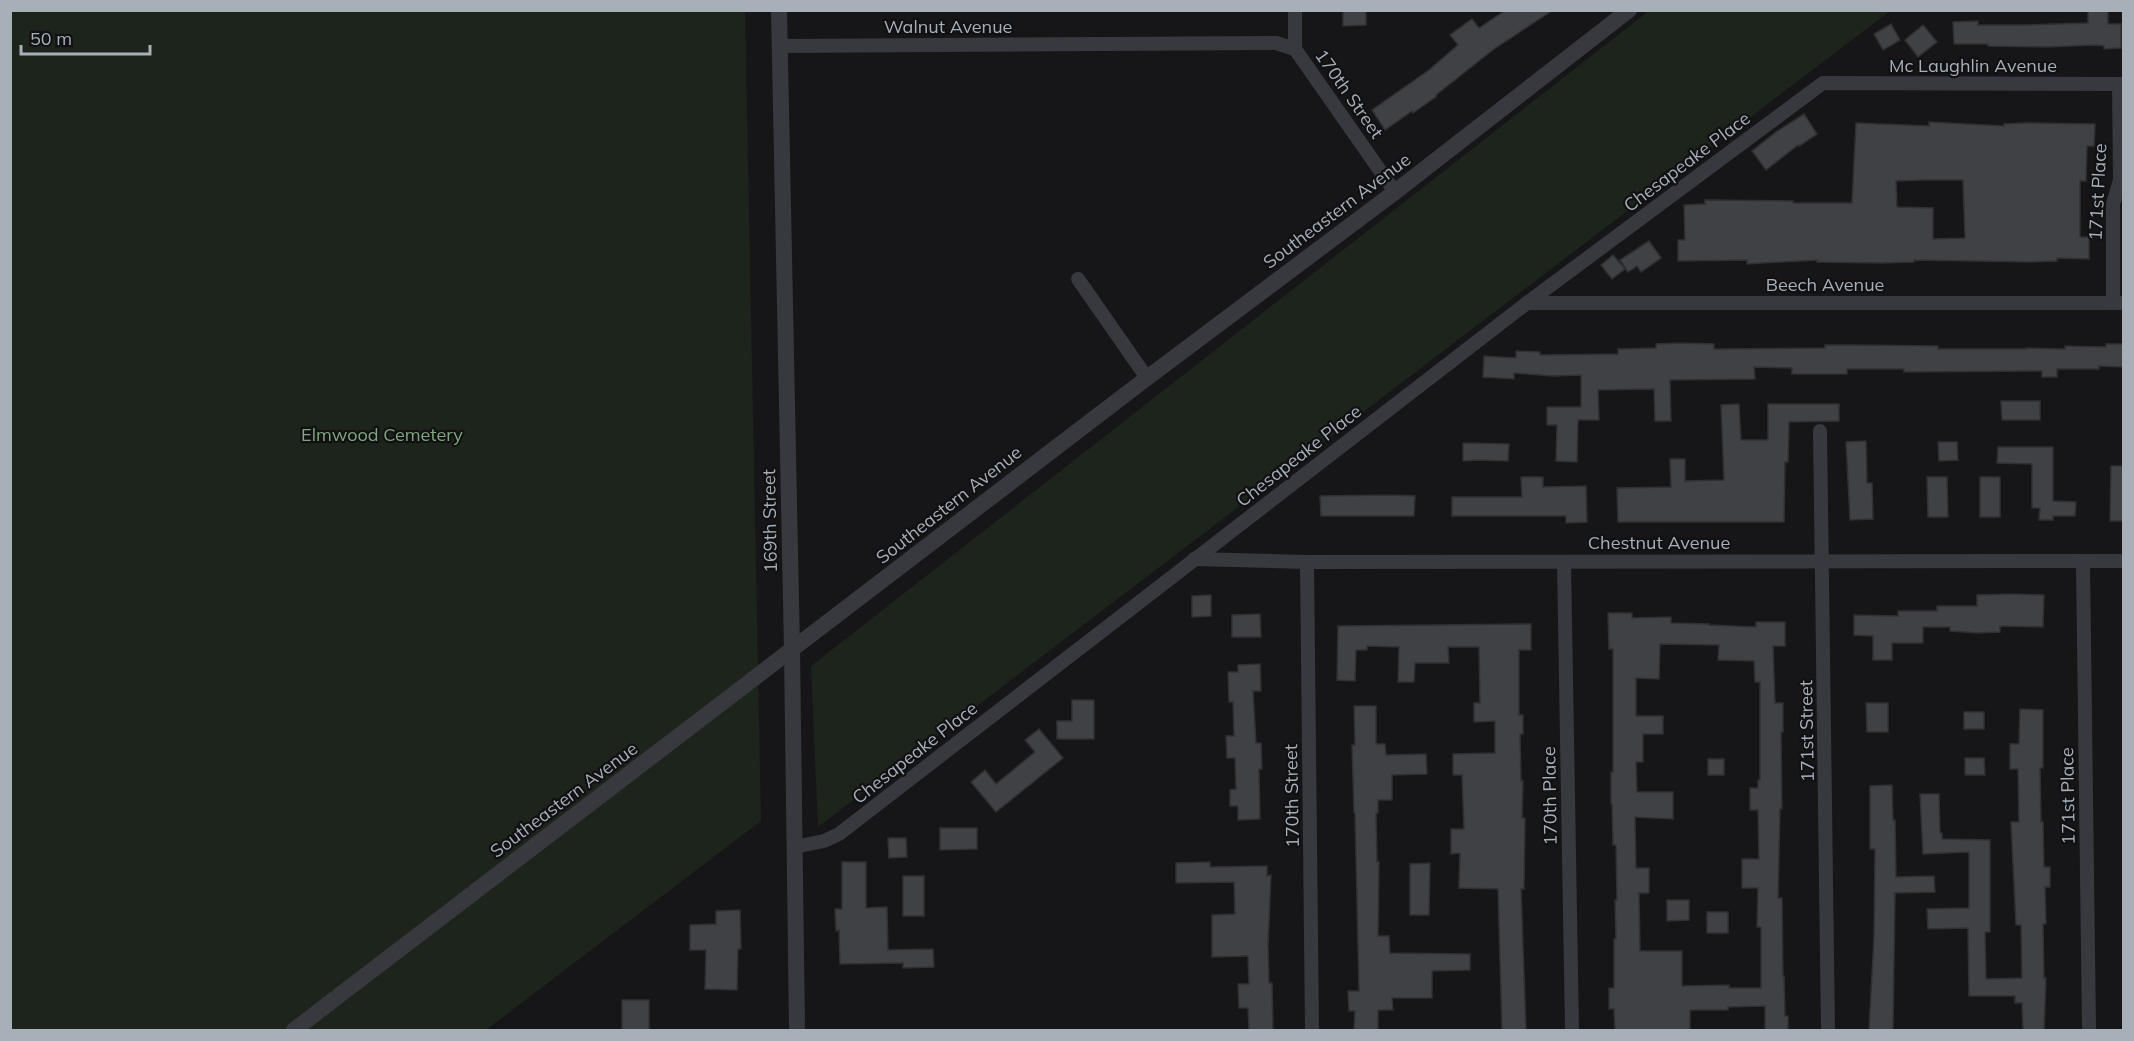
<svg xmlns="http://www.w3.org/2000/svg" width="2134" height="1041" viewBox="0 0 2134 1041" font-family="Mulish,sans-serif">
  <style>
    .green { fill: #1c241c }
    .building { fill: #404145; stroke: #303034; stroke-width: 1.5; fill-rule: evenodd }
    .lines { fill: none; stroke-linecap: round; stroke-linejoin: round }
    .minor { stroke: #37393e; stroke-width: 14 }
    .tertiary { stroke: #37393e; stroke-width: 16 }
    .labels { text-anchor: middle; stroke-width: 4.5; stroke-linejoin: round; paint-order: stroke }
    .street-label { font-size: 18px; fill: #a7afb9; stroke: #111113 }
    .park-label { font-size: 18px; fill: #7fa67c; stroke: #111113 }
  </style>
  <rect width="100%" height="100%" fill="#161618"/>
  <g class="green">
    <path d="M1650,10L1890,11L818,827L811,666Z"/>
    <path d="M10,11H745L761,821L486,1030H11Z"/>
  </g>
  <g class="building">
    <path d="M1343,10H1366V25L1343,26Z"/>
    <path d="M1506,10H1553L1494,49L1436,95L1437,96L1413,113L1412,111L1385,130L1372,110L1429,70L1458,45L1450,35L1472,19L1479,28Z"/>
    <path d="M2088,10H2108V24H2121V48L2104,49V46L2095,45L2047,47L1988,46V44H1954L1953,22L1978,21V25H2022L2088,23Z"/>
    <path d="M1891,24L1900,40L1883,50L1874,34Z"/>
    <path d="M1923,25L1937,42L1918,57L1905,40Z"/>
    <path d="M1804,114L1817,134L1799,146L1798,145L1766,170L1752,151L1776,132Z"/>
    <path d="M1929,122L2004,126V124L2026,123L2095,124L2094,146H2087L2086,181H2080V237H2089V259L2057,258V261L2032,262L1914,260V262L1881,263L1817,262V260L1747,264V260L1678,261V240H1685L1684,205L1705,204V200L1793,201V203H1852L1856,123L1929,126ZM1924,180H1963L1965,238L1933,239V208L1897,207L1896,181Z"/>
    <path d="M1649,241L1661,258L1641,272L1637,266L1628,272L1620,260Z"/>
    <path d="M1613,255L1625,269L1612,279L1601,265Z"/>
    <path d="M1679,343L1714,344V349L1825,348V345H1857L1938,346V349H2026V348L2065,349V346L2106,347V344H2124V367L2099,366V369H2057V377H2042V371L1904,372V369H1847V374H1792V368L1754,367L1755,379L1670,380L1671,421H1655L1654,389L1598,390L1599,420H1578L1577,462L1556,461L1557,425H1547V407H1581V375L1552,376L1514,373V379L1483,377L1484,356L1516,358V351L1540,352V355L1618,354V349L1656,348V344Z"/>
    <path d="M2001,401H2040V420H2002Z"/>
    <path d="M1739,404L1741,440H1768V404H1839V421L1789,422L1788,462H1785L1784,522H1618L1617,488L1671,487L1670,459H1685V481L1724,480L1721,405Z"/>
    <path d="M1866,441L1867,483H1872L1873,519L1850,520L1846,442Z"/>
    <path d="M1938,442H1957L1958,460L1939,461Z"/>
    <path d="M1463,443L1509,444L1508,461L1478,460L1463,461Z"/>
    <path d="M1998,447H2053V501L2076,502L2075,516H2053V520H2039L2040,508H2032V464L1997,463Z"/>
    <path d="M2111,466H2124V521H2110Z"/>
    <path d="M1521,477H1543V487L1586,486L1587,522L1566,523V516H1452V497H1522Z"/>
    <path d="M1927,477H1947L1948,517H1928Z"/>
    <rect x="1980" y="477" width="20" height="40"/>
    <path d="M1389,495L1415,496L1414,516H1321L1320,496Z"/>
    <path d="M2012,594L2044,595L2043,627L2000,626V632L1978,633L1950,631V627H1923V643H1892V660H1873V636L1854,635V615L1898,616V611H1937V606H1977V595Z"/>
    <path d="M1211,595V616L1192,617V596Z"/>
    <path d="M1608,613H1632V618L1671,617V623L1709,624V625L1756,627V622H1785V646H1773L1775,703H1783V732H1781L1782,809H1780L1778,898H1782L1783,976H1784L1785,1016H1788V1030H1765V1006L1728,1007V1010H1690V1030H1615L1614,1009H1609V988H1614V939H1616L1615,900H1617L1616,845H1613L1612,804H1611V772H1613V649H1609ZM1660,644L1719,645L1718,660L1754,661L1755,682H1760V780H1758V788H1750V810H1758L1759,859H1742V888H1758L1757,927H1761V988H1729V985L1682,986V951H1640L1639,893H1649V868H1636L1635,817L1673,819V792H1637L1636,762H1643V734H1663V716H1636V678L1659,679Z"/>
    <path d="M1260,614L1261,637H1232V615Z"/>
    <path d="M1531,624V650H1519V715H1523V734H1520L1521,781H1523L1522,818H1525L1524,889H1521L1526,1030H1502L1498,889L1459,888L1460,853L1451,854V829H1464L1462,775H1453V754L1495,753V721L1474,722V703H1480L1479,647H1448L1449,663H1415L1414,682H1398L1399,647L1367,646V650H1356L1355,681L1337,680L1338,626Z"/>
    <path d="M1260,664L1261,691H1253L1256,743H1261L1262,769H1259L1260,819L1238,820V806H1230V790L1236,789L1235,758H1227L1226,736H1234L1233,702H1229L1228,672H1238V665Z"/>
    <path d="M1072,700H1094V739H1057V721H1072Z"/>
    <path d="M1866,703H1888V732H1867Z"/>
    <path d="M1354,706H1376V744H1385L1386,755L1426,754L1427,774L1392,775V800H1378V813H1376L1377,862H1379L1378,936H1389L1390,953L1470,954V970L1432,971V998H1392L1393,1010H1378V1030H1354L1355,1011H1349L1348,991H1359L1355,813H1354L1352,745H1355Z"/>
    <path d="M2020,709L2043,710V768H2040L2041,822H2043L2044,867H2050V887H2045L2046,924H2043L2044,978H2046L2044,1030H2023L2022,1003H2015V996H1969L1968,928L1928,929L1927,909L1969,908V852L1923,854L1920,794H1939L1940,833H1942V839L1990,840V932H1985L1986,979L2022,978L2021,925H2016L2011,822H2019L2018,769H2010V744H2019Z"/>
    <rect x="1964" y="712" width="20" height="17"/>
    <path d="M1039,729L1063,758L996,812L971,782L985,770L996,784L1035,752L1025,740Z"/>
    <path d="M1965,758H1984L1985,775H1965Z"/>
    <rect x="1708" y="759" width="16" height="16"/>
    <path d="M1892,785L1893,820H1895L1896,877L1934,876L1935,892L1895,893L1893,1030H1869L1874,937L1875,849H1870V786Z"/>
    <path d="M940,828H977V849L940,850Z"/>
    <path d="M888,838H906L907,857L889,858Z"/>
    <path d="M842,862H866V908L887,907L888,950L933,949L934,967L903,968V963L840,964L839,930L836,931L835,909H842Z"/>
    <path d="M1210,862V867L1267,866V876L1271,875L1268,945L1269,983H1272L1273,1030H1249L1248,1008H1239L1238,984H1249L1248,956L1212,957V915L1235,914L1234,882L1176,883V863Z"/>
    <path d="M1430,863L1429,915H1410V864Z"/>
    <rect x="903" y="876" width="21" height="40"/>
    <path d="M1667,900H1689V920L1667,921Z"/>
    <path d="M740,910L741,949H738L737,990L705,989L706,950H690V925L716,924V911Z"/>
    <rect x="1707" y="912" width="21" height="21"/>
    <rect x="622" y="1000" width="27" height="30"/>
  </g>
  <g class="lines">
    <g class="minor">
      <path d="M1295,10V49L1395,192"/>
      <path d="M779,46L1276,43L1295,49"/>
      <path d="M1078,279L1147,378"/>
      <path d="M1527,303H2124"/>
      <path d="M2113,303V204L2120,180L2119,84"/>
      <path d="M1820,431L1828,1030"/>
      <path d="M1194,559L1307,562L2124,561"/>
      <path d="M2083,561L2089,1030"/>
      <path d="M1307,562L1312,1030"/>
      <path d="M1564,562L1572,1030"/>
      <path d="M794,847L824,841L839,834L1527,303L1823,83L2124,84"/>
    </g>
    <g class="tertiary">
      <path d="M779,10L792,650L797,1030"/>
      <path d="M294,1030L1147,378L1395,192L1629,10"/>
    </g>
  </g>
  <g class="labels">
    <g class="street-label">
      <text x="948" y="33">Walnut Avenue</text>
      <text x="1973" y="72">Mc Laughlin Avenue</text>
      <text transform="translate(1349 94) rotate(55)" y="6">170th Street</text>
      <text transform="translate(1687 162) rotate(-37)" y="6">Chesapeake Place</text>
      <text transform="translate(2098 192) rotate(-87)" y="6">171st Place</text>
      <text transform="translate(1337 211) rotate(-37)" y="6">Southeastern Avenue</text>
      <text x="1825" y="291">Beech Avenue</text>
      <text transform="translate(1299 456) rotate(-38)" y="6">Chesapeake Place</text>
      <text transform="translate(949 505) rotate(-38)" y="6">Southeastern Avenue</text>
      <text transform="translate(770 521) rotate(-91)" y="6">169th Street</text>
      <text x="1659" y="549">Chestnut Avenue</text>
      <text transform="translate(1807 731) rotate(-91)" y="6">171st Street</text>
      <text transform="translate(915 753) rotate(-38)" y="6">Chesapeake Place</text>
      <text transform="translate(1292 796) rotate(-91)" y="6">170th Street</text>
      <text transform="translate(1550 796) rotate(-91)" y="6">170th Place</text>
      <text transform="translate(2068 796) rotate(-91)" y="6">171st Place</text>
      <text transform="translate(564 800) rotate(-37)" y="6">Southeastern Avenue</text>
    </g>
    <g class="park-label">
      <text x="382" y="441">Elmwood Cemetery</text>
    </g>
  </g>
  <rect width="2134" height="1041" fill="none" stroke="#a7afb9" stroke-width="24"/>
  <path d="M21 45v9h129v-9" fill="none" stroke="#a7afb9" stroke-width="3"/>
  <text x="30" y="45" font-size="18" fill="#a7afb9" stroke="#111113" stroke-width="4.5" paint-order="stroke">50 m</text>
</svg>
